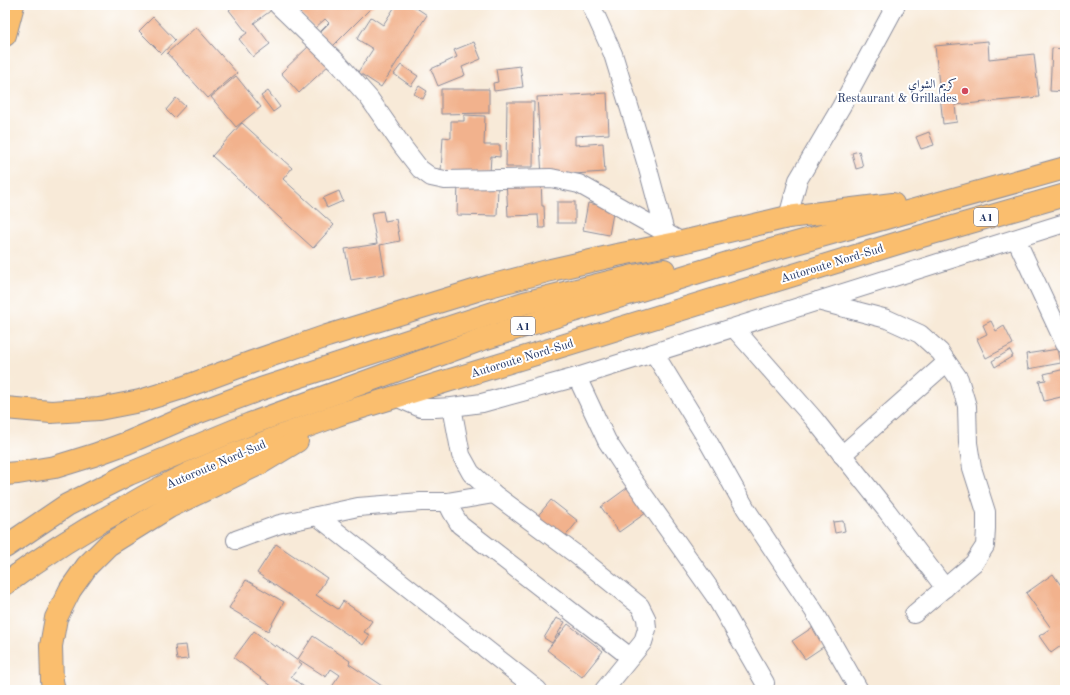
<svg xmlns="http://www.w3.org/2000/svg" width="1070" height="695" viewBox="0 0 1070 695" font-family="'Old Standard TT',Amiri,serif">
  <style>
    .building { fill: #f2b28d }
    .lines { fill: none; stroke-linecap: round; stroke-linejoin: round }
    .minor-casing { stroke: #8a8c9b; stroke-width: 20 }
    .major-casing { stroke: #8a8c9b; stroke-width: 24 }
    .highway-casing { stroke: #8a8c9b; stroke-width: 24 }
    .minor { stroke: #fff; stroke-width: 18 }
    .major { stroke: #fabe6e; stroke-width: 22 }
    .highway { stroke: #fabe6e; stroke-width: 22 }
    .poi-dot { fill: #d1495b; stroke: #fff; stroke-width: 1.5 }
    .labels { text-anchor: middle; stroke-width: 4; stroke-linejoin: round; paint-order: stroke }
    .shield { fill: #fff; stroke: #5f6d8e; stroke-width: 1 }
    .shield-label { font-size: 11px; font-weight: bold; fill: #1b2f5e }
    .poi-label { font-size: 12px; fill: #1b2f5e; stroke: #fff; text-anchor: end }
    .street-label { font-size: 12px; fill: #1b2f5e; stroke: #fff }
  </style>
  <rect width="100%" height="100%" fill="#fff"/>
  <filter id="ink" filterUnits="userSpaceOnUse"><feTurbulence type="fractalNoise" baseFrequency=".025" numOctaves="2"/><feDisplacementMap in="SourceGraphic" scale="8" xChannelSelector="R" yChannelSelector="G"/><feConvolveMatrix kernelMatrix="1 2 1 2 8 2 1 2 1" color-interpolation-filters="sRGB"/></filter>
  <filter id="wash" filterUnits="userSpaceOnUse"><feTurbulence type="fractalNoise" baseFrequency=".012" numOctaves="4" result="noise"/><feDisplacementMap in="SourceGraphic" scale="16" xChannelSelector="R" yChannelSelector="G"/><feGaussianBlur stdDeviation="0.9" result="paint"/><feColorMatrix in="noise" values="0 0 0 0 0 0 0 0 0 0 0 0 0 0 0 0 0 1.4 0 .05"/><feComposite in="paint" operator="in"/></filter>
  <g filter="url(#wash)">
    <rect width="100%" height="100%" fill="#f8ead8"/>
    <g id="blocks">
      <g class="building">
        <path d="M235,5H270L273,9L254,23L270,44L253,57L239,39L247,33L229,10Z"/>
        <path d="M298,5H374L333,46L319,33L329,23L325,19L315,28L295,8Z"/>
        <path d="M396,5H412L427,15L381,87L358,72L373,49L357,39L371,17L383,25Z"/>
        <path d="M153,17L175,40L162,54L139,31Z"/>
        <path d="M196,27L237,73L208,98L167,53Z"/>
        <path d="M988,41L989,59L1034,54L1039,97L955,105L957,122L943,124L935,46Z"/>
        <path d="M474,42L481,59L462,67L465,75L438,86L431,69L457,57L454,50Z"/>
        <path d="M312,43L331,63L299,93L281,73Z"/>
        <path d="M1052,48L1065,49V92L1050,91Z"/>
        <path d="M401,65L418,76L411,86L394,74Z"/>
        <path d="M520,66L523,87L494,91L493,83L498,82L496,69Z"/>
        <path d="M236,76L261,107L236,127L211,97Z"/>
        <path d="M419,86L427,91L423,99L414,94Z"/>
        <path d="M441,89H489V113L441,114Z"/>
        <path d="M268,91L280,107L273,112L261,96Z"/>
        <path d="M607,93L609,134L575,136V145L603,143L605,172L542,176L537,97Z"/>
        <path d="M176,98L185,106L174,118L166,110Z"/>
        <path d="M507,102H534L533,167H506Z"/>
        <path d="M464,115L485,116L484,145H500V157L491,156L490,173L441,171L443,137L451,138V121H464Z"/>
        <path d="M242,123L292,168L283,179L334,225L313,248L212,156Z"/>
        <path d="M929,132L934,145L921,149L916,137Z"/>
        <path d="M859,151L863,167L856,169L852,153Z"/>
        <path d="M541,178L542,206H544L545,228H539L538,215L508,216L506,179Z"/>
        <path d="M458,182L498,184L497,216L457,215Z"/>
        <path d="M339,191L343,201L327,208L323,198Z"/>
        <rect x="557" y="202" width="18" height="21"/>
        <path d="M588,203L614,208L609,235L583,230Z"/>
        <path d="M383,211L385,221L396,219L400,241L380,245L385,274L351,280L345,249L377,244L371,213Z"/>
        <path d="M991,321L996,331L1004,326L1013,344L986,358L977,339L987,334L983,325Z"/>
        <path d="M1058,349L1061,363L1028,369L1026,354Z"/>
        <path d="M1010,350L1013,356L995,367L992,361Z"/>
        <path d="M1065,369V396L1044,401L1039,381L1046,380L1044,374Z"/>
        <path d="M631,485L650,510L619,532L601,507Z"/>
        <path d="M551,500L578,521L563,539L536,518Z"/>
        <path d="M843,521L845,531L835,533L833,522Z"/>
        <path d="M276,544L327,578L316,595L338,609L343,601L372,621L364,632L370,635L363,645L257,573Z"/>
        <path d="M1053,574L1065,591V643L1051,653L1039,636L1051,628L1026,593Z"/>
        <path d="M246,580L284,602L268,631L229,608Z"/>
        <path d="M556,618L565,622L552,643L544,638Z"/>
        <path d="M568,624L603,651L582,677L547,650Z"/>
        <path d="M816,625L829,643L805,659L792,641Z"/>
        <path d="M254,631L275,647L276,645L302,664L291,677L308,690H277L234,658Z"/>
        <path d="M313,636L350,661L349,664L385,688L384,690H333L331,688L340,675L331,669L326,677L298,659Z"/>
        <path d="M186,645L188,659L177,660L175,646Z"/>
      </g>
    </g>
  </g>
  <g filter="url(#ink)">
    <use href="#blocks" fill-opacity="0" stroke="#8a8c9b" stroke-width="1"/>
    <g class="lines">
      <defs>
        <g id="minor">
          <path d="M278,5L339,64L369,98L403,147L420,169L431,177L445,180L551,178L579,184L682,242"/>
          <path d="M591,5L613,54L647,165L665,232"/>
          <path d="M788,217L798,180L841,107L896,5"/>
          <path d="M1016,239L1065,344"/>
          <path d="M818,301L887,319L920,334L940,352L959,379L967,406L968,443L972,468L986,512V528L985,546L974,563L914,614"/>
          <path d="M734,328L814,419L887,511L945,588"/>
          <path d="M654,353L705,436L746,509L814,611L859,690"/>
          <path d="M577,377L607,441L628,473L715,596L765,683"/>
          <path d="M396,397L421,408H435L452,407L482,403L577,377L1065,223"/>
          <path d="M452,407L461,455L471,473L494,494L574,553L640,606L646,618L647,629L643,642L604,690"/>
          <path d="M842,455L947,362"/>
          <path d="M447,502L452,512L460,525L630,657"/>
          <path d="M317,516L538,690"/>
          <path d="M236,540L280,524L358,507L421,502H447L494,494"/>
        </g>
        <path id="major" d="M5,35L13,5"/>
        <g id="highway">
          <path d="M5,408L51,412L99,409L140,401L182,388L252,362L327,336L490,286L551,270L617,255L682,242L788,217L893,204"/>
          <path d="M5,474L18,473L55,467L94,455L127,443L194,414L261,389L524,303L634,276L664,270"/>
          <path d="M5,547L67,505L129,474L250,424L483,339L760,253L1065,168"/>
          <path d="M5,584C44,555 85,529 128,506C148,494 169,483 190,473C241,450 294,431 346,412L908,240L1065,195"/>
          <path d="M54,690L52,681L51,646L56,618L70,590L87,566L108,545L169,507L259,464L297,441"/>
        </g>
      </defs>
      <use href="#minor" class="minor-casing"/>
      <use href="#major" class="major-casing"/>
      <use href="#highway" class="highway-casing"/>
      <use href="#minor" class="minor"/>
      <use href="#major" class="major"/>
      <use href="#highway" class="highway"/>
    </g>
  </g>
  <circle class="poi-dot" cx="965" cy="91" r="4"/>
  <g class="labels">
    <g class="shield">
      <rect x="974" y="208" width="24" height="18" rx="3"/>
      <rect x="511" y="317" width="24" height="18" rx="3"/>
    </g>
    <g class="shield-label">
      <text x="986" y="221">A1</text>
      <text x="523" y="330">A1</text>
    </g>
    <g class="poi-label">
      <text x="957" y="88">كريم الشواي<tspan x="957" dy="14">Restaurant &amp; Grillades</tspan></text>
    </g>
    <g class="street-label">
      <text transform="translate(832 263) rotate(-17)" y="4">Autoroute Nord-Sud</text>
      <text transform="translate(522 358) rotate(-17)" y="4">Autoroute Nord-Sud</text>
      <text transform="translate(216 464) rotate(-23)" y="4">Autoroute Nord-Sud</text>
    </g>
  </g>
  <rect width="1070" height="695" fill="none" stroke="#fff" stroke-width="20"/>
</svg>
